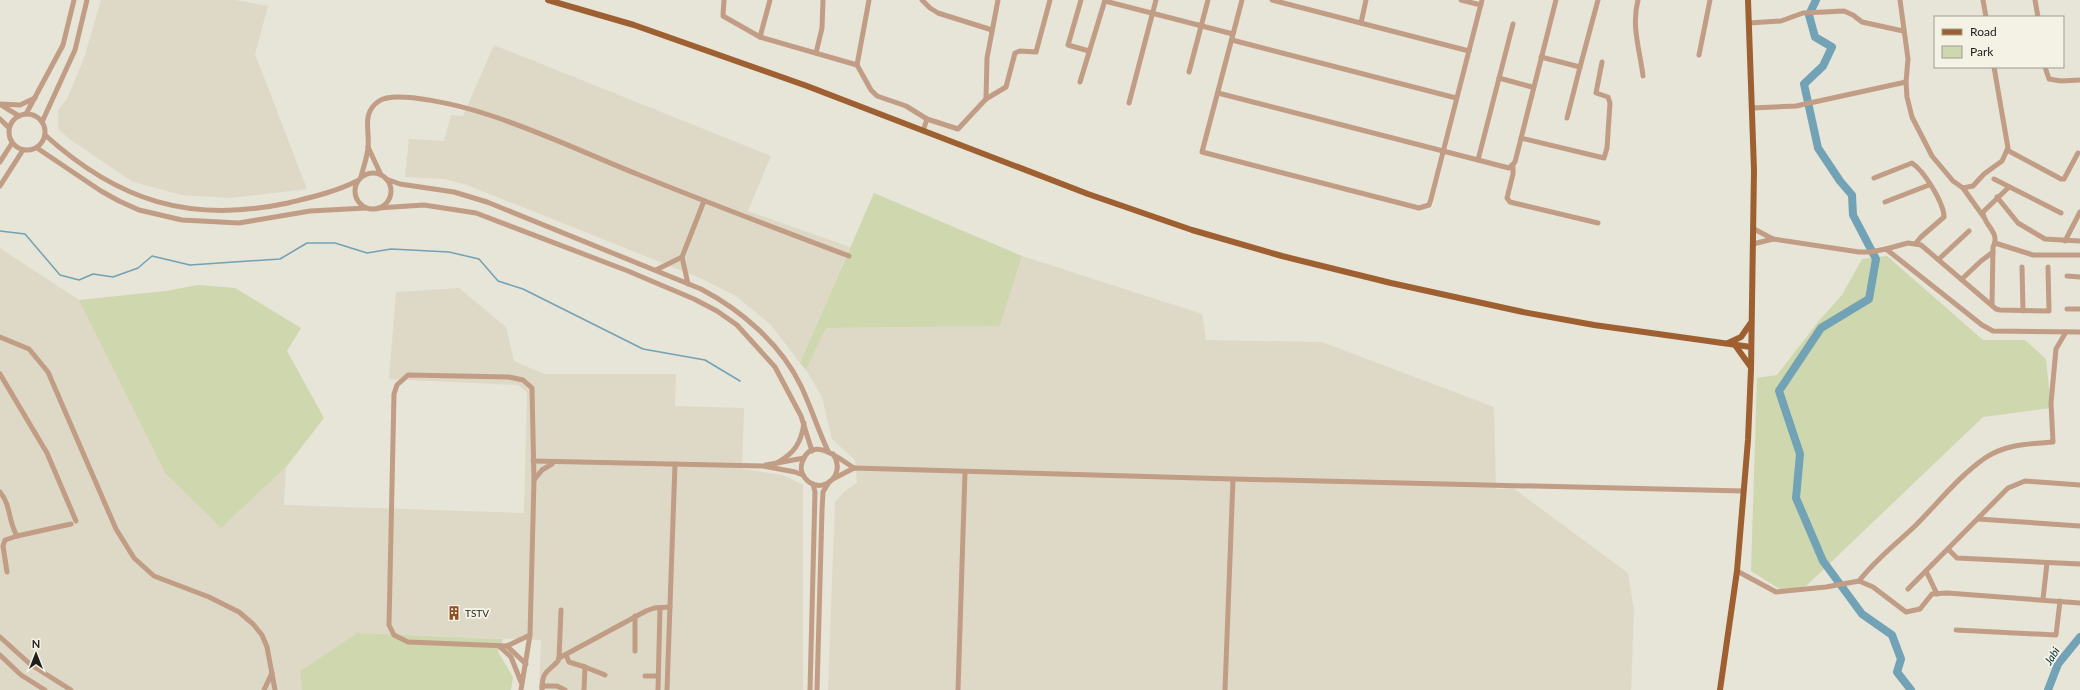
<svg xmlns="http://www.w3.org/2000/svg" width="2080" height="690" viewBox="0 0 2080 690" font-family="Lato,sans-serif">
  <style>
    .built { fill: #ded9c6 }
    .green { fill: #ced7ae }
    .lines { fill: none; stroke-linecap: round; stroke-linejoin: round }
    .stream { stroke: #71a2b5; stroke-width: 1.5 }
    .river { stroke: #71a2b5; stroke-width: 8 }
    .minor { stroke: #c19d85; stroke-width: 5 }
    .major { stroke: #9e6031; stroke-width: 6 }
    .labels { text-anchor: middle; stroke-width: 4; stroke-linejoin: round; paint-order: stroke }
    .poi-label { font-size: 10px; fill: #1f1e1a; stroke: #f4f1e5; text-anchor: start }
    .water-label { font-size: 11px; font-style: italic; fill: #002f3d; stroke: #f4f1e5 }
  </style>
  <rect width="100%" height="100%" fill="#e7e4d8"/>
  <g class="built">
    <path d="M101,0H235L268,6L255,54L307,189L230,198L182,195L133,182L71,140L58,129V110L67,99L84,58Z"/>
    <path d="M494,45L771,156L748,211L850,247L800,363L771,325L736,296L700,278L467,185L445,179L405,177L409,139L444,141L451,115L463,116Z"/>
    <path d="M0,248L79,300L165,473L221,528L286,467L284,505L524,513L527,392L518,385L389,379L396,292L459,288L506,327L514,361L544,374H676L675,406L744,408L742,469L783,475L803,485V690H539L541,640L357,633L300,671L302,690H0Z"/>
    <path d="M1022,256L1202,314L1206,340L1322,342L1494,407L1496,489L1513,488L1628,573L1634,611L1631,690H828L835,502L845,491L857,483L855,460L832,439L822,397L806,370L826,328L1000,326Z"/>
  </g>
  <g class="green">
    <path d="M874,193L1022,256L1000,326L826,328L806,370L800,363Z"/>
    <path d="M1887,256L1983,340H2025L2046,359L2051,408L1983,417L1806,586L1783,591L1751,571L1757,378L1777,375L1818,322L1842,295L1862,259Z"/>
    <path d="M198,285L235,288L301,328L287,351L324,418L286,467L221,528L165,473L79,300L166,291Z"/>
    <path d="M357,633L503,639L498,652L513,677L511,690H302L300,671Z"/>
  </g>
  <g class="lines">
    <path class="stream" d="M0,231L25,234L60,275L79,280L93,274L113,277L138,268L152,256L190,265L280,259L307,243H335L367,253L391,249L449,252L479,259L498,281L523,289L643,349L705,360L740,381"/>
    <g class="river">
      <path d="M1816,0L1809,15L1815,37L1832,47L1823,66L1804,84L1818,148L1840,181L1852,195L1853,215L1876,259L1869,299L1821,328L1779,391L1800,454L1796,498L1823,561L1862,614L1892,635L1901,659L1897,672L1911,690"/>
      <path d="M2048,690L2058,664L2080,637"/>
    </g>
    <g class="minor">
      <path d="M724,0L723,16L760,37L857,65L871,90L877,96L906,106L927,119L923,131"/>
      <path d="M922,0L930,8L938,13L992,30"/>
      <path d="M1081,0L1068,45L1089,51"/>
      <path d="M1242,0L1202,152L1419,208L1429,205L1431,199L1482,0"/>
      <path d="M1272,0L1469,51"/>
      <path d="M1461,0L1481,5"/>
      <path d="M1638,0C1631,27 1640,50 1643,76"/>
      <path d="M1900,0L1908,59L1906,82L1907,97L1912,117L1932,156L1953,181L1963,188L1973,186L1984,174L2002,161L2008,148L1994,67"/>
      <path d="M1983,0L1986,17"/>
      <path d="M2035,0L2038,17"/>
      <path d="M1105,1L1233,34"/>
      <path d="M1361,23L1366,0"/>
      <path d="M1749,23L1781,21L1803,13L1844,11L1853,15L1862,22L1903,31"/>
      <path d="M760,37L770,0"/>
      <path d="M1232,40L1456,98"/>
      <path d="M816,53L822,28L823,0"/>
      <path d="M1699,55L1710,0"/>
      <path d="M1541,57L1580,67L1598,0"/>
      <path d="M857,65L869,0"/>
      <path d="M2045,67L2049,79L2061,81L2080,80"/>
      <path d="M1189,72L1208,0"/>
      <path d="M1499,78L1532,87"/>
      <path d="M1080,82L1105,0"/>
      <path d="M1218,93L1509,168L1515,162L1556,0"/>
      <path d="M986,99L987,58L998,0"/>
      <path d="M1129,103L1156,0"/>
      <path d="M0,104L20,105L35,98"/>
      <path d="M1,105L19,116"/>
      <path d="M1752,108L1796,106L1906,82"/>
      <circle cx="27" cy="132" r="18"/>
      <path d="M26,114L63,45L74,0"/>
      <path d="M1567,118L1580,67"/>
      <path d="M0,119L9,128"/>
      <path d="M927,119L958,129L986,99L1006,87L1015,53L1020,51L1036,52L1050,0"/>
      <path d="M42,122L75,50L87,0"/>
      <path d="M45,135C118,201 190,224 288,203C312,197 335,192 357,181"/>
      <path d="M1521,138L1604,158L1607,148L1610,103L1608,97L1596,93L1602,62"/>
      <path d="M368,147L381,175"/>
      <path d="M37,148L101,191L119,201L139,210L182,220L239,223L310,211L366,208"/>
      <path d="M2007,150L2061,179H2064L2078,153"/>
      <path d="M1478,160L1513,24"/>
      <path d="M0,162L12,143"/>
      <path d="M1513,166V174L1507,198L1510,202L1598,223"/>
      <circle cx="373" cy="191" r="18"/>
      <path d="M361,177C363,168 367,158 368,148C370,130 361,113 379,101C396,89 465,107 486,114C537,130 587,154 637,174C708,203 778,229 849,256"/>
      <path d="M1874,178L1912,163C1924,171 1944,203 1944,217L1921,237L1916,243"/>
      <path d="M386,179L400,184L454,192L487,202L701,289C741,310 781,344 801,386C811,407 818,430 828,451"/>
      <path d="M1994,179L2061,213"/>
      <path d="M0,186L23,150"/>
      <path d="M1963,188L1983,216"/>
      <path d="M1997,197L2018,223L2045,239L2080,241"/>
      <path d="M1885,202L1929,185"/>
      <path d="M378,208L424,205L476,213L628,271L694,299L717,311L737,325L775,367L801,416L812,451"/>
      <path d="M1754,229L1773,239L1859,252H1870L1886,249L1982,325L1993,331L2080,332"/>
      <path d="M2065,241L2080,212"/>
      <path d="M1995,243L2033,255H2080"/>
      <path d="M1753,244L1773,239"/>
      <path d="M1886,249L1908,243L1921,245L1996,309L2000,310L2049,311L2048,267"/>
      <path d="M1939,259L1969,231"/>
      <path d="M2022,267L2023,311"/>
      <path d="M656,270L682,257"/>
      <path d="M2067,276L2080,277"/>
      <path d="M1962,279L1981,261L1993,252"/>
      <path d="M688,284L682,257L704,201"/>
      <path d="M1992,305L1993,247C2001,232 1983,225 1983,212L2009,187"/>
      <path d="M2067,309H2080"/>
      <path d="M0,337L29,349L48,372L116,529L134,558L154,576L209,597L239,612L253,624L262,635L267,647L275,690"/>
      <path d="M0,374L47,453L76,521"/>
      <path d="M833,454C848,476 820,497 805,478C801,473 800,466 803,460C813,435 841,460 854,468"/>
      <path d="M533,461L763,466L795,472L803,475"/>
      <path d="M777,463C794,453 801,444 804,423"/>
      <path d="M766,465L804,458"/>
      <path d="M833,479L854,468L1233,479L1744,491"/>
      <path d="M534,480L542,470L552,464"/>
      <path d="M0,492C11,505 8,521 17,536"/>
      <path d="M1978,519L2080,526"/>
      <path d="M1948,549L1957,558L2080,564"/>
      <path d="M1737,571L1776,592L1826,587L1859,581C1875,560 1896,544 1915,526C1938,503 1959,476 1985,458C2006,444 2029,444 2053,442L2051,403L2056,349L2066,332"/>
      <path d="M1926,571L1937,594"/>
      <path d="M7,572L3,546L5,540L17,536L71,524"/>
      <path d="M1859,581L1873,587L1906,612L1920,609L1932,594L1947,593L2080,603"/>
      <path d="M1908,589L2008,488L2025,481L2080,485"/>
      <path d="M2043,599L2047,563"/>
      <path d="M1956,630L2056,635L2060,601"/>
      <path d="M0,637L30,664L71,690"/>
      <path d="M499,646L511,657L521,682"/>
      <path d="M507,646L526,664"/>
      <path d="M635,651V616"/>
      <path d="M0,655L21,675L45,690"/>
      <path d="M566,655L569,662L585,667"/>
      <path d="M559,658L561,610"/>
      <path d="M645,676H658"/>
      <path d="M542,686H557L565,690"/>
      <path d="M264,690L272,673"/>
      <path d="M521,690L530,635L534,480L532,388L523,380L509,377L408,375L397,385L394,394L389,625L394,635L408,642L507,646L530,635"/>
      <path d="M542,690C542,671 547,673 558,661L559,658L646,611L654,608L670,607"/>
      <path d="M584,690L585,667L605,675"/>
      <path d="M658,690L660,608"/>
      <path d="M667,690L675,464"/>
      <path d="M810,690L815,492L813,484"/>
      <path d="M817,690L822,510L823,492L829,482"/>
      <path d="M958,690L965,472"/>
      <path d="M1225,690L1233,479"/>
    </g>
    <g class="major">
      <path d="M548,0L634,25L807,86L1088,194L1192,230L1282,256L1391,283L1523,312L1594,325L1751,347"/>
      <path d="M1728,343L1741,337L1750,324"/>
      <path d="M1735,345L1750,366"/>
      <path d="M1720,690L1737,571L1748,440L1751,369L1754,170L1748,0"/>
    </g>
  </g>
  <defs>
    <symbol id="building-bare" viewBox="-9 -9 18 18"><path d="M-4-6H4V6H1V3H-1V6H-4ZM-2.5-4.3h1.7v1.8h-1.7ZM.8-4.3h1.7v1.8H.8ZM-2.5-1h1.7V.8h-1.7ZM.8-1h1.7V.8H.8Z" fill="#924e21" stroke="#f4f1e5" stroke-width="2.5" paint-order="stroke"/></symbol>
  </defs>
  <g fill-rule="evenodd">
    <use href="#building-bare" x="444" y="603" width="20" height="20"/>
  </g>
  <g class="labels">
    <g class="poi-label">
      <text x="465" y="617">TSTV</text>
    </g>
    <g class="water-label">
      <text transform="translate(2052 656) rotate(-58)" y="4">Jabi</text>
    </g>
  </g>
  <rect x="1934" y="16" width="130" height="52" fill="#f4f1e5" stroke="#9f9d94"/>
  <rect x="1942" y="29" width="20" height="6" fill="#9e6031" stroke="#9f9d94"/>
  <text x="1970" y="36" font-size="12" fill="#1f1e1a">Road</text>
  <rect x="1942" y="46" width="20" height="12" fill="#ced7ae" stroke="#9f9d94"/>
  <text x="1970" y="56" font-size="12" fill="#1f1e1a">Park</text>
  <g transform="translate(36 654)" stroke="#f4f1e5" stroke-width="3" paint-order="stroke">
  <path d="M0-3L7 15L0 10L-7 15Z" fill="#1f1e1a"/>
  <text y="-6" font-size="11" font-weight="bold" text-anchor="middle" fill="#1f1e1a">N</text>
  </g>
</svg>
